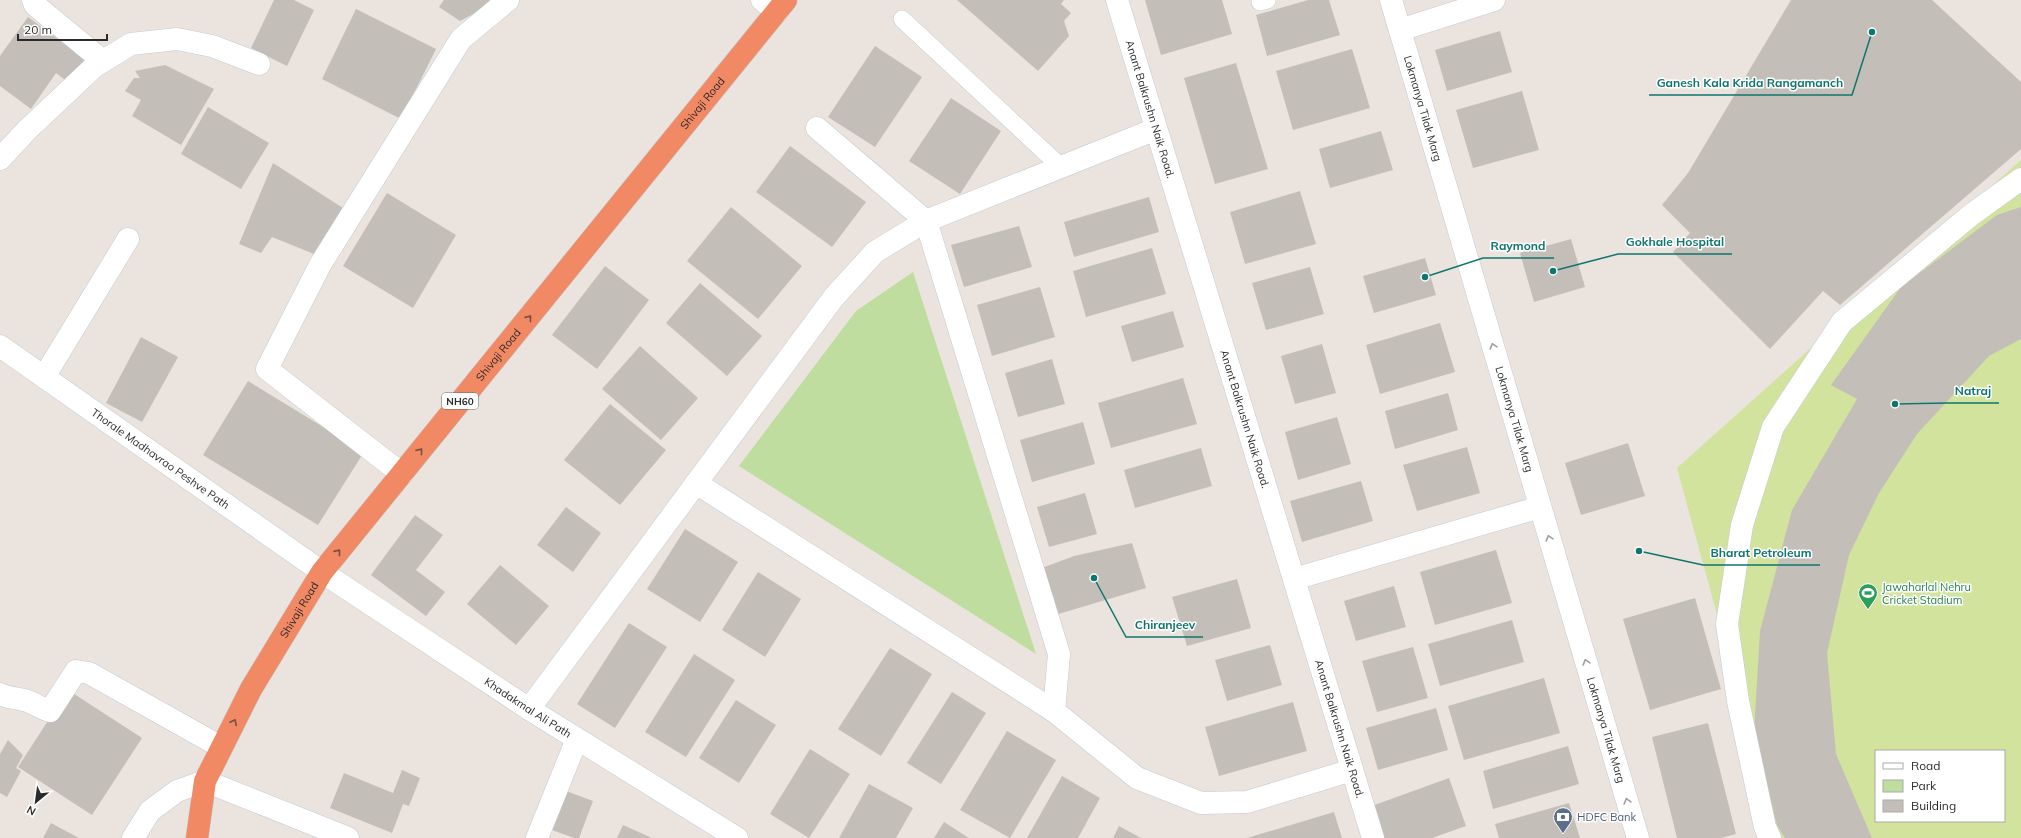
<svg xmlns="http://www.w3.org/2000/svg" width="2021" height="838" viewBox="0 0 2021 838" font-family="Mulish,sans-serif">
  <style>
    .green { fill: #bedd9f }
    .pitch { fill: #d1e39c; fill-rule: evenodd }
    .building { fill: #c4beb9 }
    .lines { fill: none; stroke-linecap: round; stroke-linejoin: round }
    .lane-casing { stroke: #c5cad3; stroke-width: 18 }
    .street-casing { stroke: #c5cad3; stroke-width: 23 }
    .secondary-casing { stroke: #c5cad3; stroke-width: 23 }
    .highway-casing { stroke: #c3c3c3; stroke-width: 23 }
    .lane { stroke: #fff; stroke-width: 17 }
    .street { stroke: #fff; stroke-width: 22 }
    .secondary { stroke: #fff; stroke-width: 22 }
    .highway { stroke: #f08964; stroke-width: 22 }
    .oneway { stroke: #795041 }
    .oneway2 { stroke: #9f9f9f }
    .labels { text-anchor: middle; stroke-width: 3; stroke-linejoin: round; paint-order: stroke }
    .shield { fill: #fff; stroke: #6a6a6a; stroke-width: 1 }
    .shield-label { font-size: 10px; font-weight: bold; fill: #2a2a2a }
    .street-label { font-size: 11px; fill: #2a2a2a; stroke: #fff }
    .leisure-label { font-size: 11px; fill: #27864d; stroke: #fff; text-anchor: start }
    .service-label { font-size: 11px; fill: #4e5e75; stroke: #fff; text-anchor: start }
    .leader { fill: none; stroke: #0f766e; stroke-width: 1.5 }
    .callout-dot { fill: #0f766e; stroke: #fff; stroke-width: 1.5 }
    .callout-label { font-size: 12px; text-anchor: middle; font-weight: bold; fill: #0f766e; stroke: #fff; stroke-width: 3; stroke-linejoin: round; paint-order: stroke }
  </style>
  <rect width="100%" height="100%" fill="#ebe3de"/>
  <path class="green" d="M913,272L1036,654L739,466L856,311Z"/>
  <path class="pitch" d="M2021,160V838H1778L1677,468ZM1876,751H2004V821H1876Z"/>
  <g class="building">
    <path d="M274,0H294L314,10L287,66L251,48Z"/>
    <path d="M444,0H490L494,3L460,21L439,7Z"/>
    <path d="M957,0H1064L1061,4L1071,13L1064,21L1069,36L1038,71Z"/>
    <path d="M1145,0H1222L1232,34L1161,55Z"/>
    <path d="M1308,0H1329L1340,35L1267,56L1256,15Z"/>
    <path d="M1791,0H1932L2021,82V149L1840,305L1823,291L1770,349L1673,252L1690,233L1662,205L1688,173Z"/>
    <path d="M356,9L436,49L401,119L322,79Z"/>
    <path d="M28,17L86,60L69,83L56,73L31,109L0,86V56Z"/>
    <path d="M1500,31L1512,72L1447,91L1435,50Z"/>
    <path d="M875,46L922,77L875,147L828,117Z"/>
    <path d="M1352,49L1370,108L1293,130L1276,71Z"/>
    <path d="M1236,63L1268,169L1215,184L1184,78Z"/>
    <path d="M165,65L214,89L181,145L132,116L141,100L125,91L134,78H140L135,71Z"/>
    <path d="M1522,91L1539,150L1473,168L1456,110Z"/>
    <path d="M951,98L1001,131L960,194L909,161Z"/>
    <path d="M208,107L269,143L241,189L181,154Z"/>
    <path d="M1381,131L1393,170L1330,188L1319,149Z"/>
    <path d="M790,146L866,202L832,247L756,192Z"/>
    <path d="M273,163L343,208L314,254L272,237L261,253L239,244Z"/>
    <path d="M1300,191L1316,244L1245,264L1230,212Z"/>
    <path d="M387,193L456,235L413,308L343,266Z"/>
    <path d="M1149,197L1159,232L1074,257L1064,222Z"/>
    <path d="M731,207L802,266L758,319L687,261Z"/>
    <path d="M2021,207V339L1989,356L1917,434L1879,493L1849,555L1827,653L1836,754L1872,838H1785L1777,825L1754,732L1760,631L1792,510L1857,399L1831,385L1901,287L1997,215Z"/>
    <path d="M1019,226L1032,267L964,287L951,245Z"/>
    <path d="M1571,239L1585,287L1534,302L1520,253Z"/>
    <path d="M1152,248L1166,294L1086,317L1073,271Z"/>
    <path d="M1425,258L1436,295L1374,313L1363,276Z"/>
    <path d="M605,266L649,300L597,369L552,335Z"/>
    <path d="M1310,267L1324,314L1266,330L1252,283Z"/>
    <path d="M700,283L762,336L727,376L666,323Z"/>
    <path d="M1040,287L1055,337L992,356L977,305Z"/>
    <path d="M1173,311L1184,347L1132,362L1121,326Z"/>
    <path d="M1440,323L1455,372L1380,394L1366,345Z"/>
    <path d="M141,337L178,357L142,422L106,403Z"/>
    <path d="M1322,344L1336,393L1295,404L1281,356Z"/>
    <path d="M640,346L698,398L661,440L602,389Z"/>
    <path d="M1052,359L1065,404L1018,417L1005,373Z"/>
    <path d="M1183,378L1197,424L1111,448L1098,403Z"/>
    <path d="M248,381L364,452L318,525L203,455Z"/>
    <path d="M1448,393L1458,430L1395,449L1385,411Z"/>
    <path d="M610,404L666,450L620,505L564,460Z"/>
    <path d="M1337,417L1351,464L1298,480L1285,432Z"/>
    <path d="M1083,422L1095,464L1032,482L1020,440Z"/>
    <path d="M1628,443L1645,496L1581,515L1565,463Z"/>
    <path d="M1467,447L1480,493L1417,511L1403,465Z"/>
    <path d="M1201,448L1212,486L1135,508L1124,470Z"/>
    <path d="M1361,481L1373,521L1302,542L1290,501Z"/>
    <path d="M1085,493L1097,534L1049,547L1037,507Z"/>
    <path d="M566,507L601,533L573,572L537,545Z"/>
    <path d="M415,515L443,535L416,570L445,592L426,616L371,575Z"/>
    <path d="M685,529L738,562L700,622L647,589Z"/>
    <path d="M1132,543L1146,588L1055,615L1042,568L1074,556Z"/>
    <path d="M1496,550L1512,603L1435,625L1420,572Z"/>
    <path d="M500,565L549,606L516,645L467,604Z"/>
    <path d="M758,572L801,599L765,657L722,630Z"/>
    <path d="M1237,579L1251,628L1187,646L1172,597Z"/>
    <path d="M1394,586L1406,627L1356,641L1344,601Z"/>
    <path d="M1695,598L1721,689L1650,710L1623,619Z"/>
    <path d="M1512,620L1524,662L1440,686L1428,644Z"/>
    <path d="M629,623L667,647L615,728L577,704Z"/>
    <path d="M1270,645L1282,685L1227,701L1215,660Z"/>
    <path d="M1413,647L1428,698L1377,712L1362,661Z"/>
    <path d="M890,648L932,674L881,756L838,729Z"/>
    <path d="M694,654L735,680L686,757L645,732Z"/>
    <path d="M1544,678L1560,733L1464,760L1448,706Z"/>
    <path d="M68,690L142,738L92,815L18,767Z"/>
    <path d="M952,692L986,713L941,784L907,763Z"/>
    <path d="M736,700L776,725L739,783L699,758Z"/>
    <path d="M1293,702L1307,751L1219,776L1205,727Z"/>
    <path d="M1436,708L1448,750L1378,770L1366,728Z"/>
    <path d="M1708,723L1736,834L1721,838H1677L1652,737Z"/>
    <path d="M1007,731L1056,760L1010,838L960,810Z"/>
    <path d="M8,740L23,755L16,768L21,771L7,797L0,793V754Z"/>
    <path d="M1568,746L1579,784L1493,809L1483,771Z"/>
    <path d="M810,749L850,774L809,838L770,814Z"/>
    <path d="M402,770L420,778L409,806L403,804L392,833L330,808L344,773L393,793Z"/>
    <path d="M1062,776L1100,798L1078,838H1027Z"/>
    <path d="M1449,778L1466,826L1432,838H1380L1369,807Z"/>
    <path d="M869,784L913,808L896,838H839Z"/>
    <path d="M566,791L593,801L579,838H574L552,830Z"/>
    <path d="M1569,803L1580,838H1499L1495,824Z"/>
    <path d="M1334,812L1342,838H1247Z"/>
    <path d="M944,822L969,838H934Z"/>
    <path d="M51,823L79,838H43Z"/>
    <path d="M623,825L652,838H617Z"/>
    <path d="M1119,826L1141,838H1113Z"/>
  </g>
  <g class="lines">
    <defs>
      <g id="lane">
        <path d="M1260,2L1267,0"/>
        <path d="M902,19L1061,167"/>
      </g>
      <g id="street">
        <path d="M33,0L35,5L103,61"/>
        <path d="M762,0L777,12"/>
        <path id="s1" d="M1117,0L1373,838"/>
        <path d="M1400,30L1494,0"/>
        <path d="M817,128L926,221L1059,654L1054,711"/>
        <path d="M0,159L27,130L95,66L131,44L177,39L212,46L259,64"/>
        <path d="M44,377L128,239"/>
        <path d="M402,474L267,369L320,265L461,39L508,0"/>
        <path d="M696,483L1054,711L1137,778L1201,803L1247,802L1352,770"/>
        <path d="M1294,579L1540,507"/>
        <path d="M0,694C8,698 16,698 24,700C31,701 41,709 50,711L76,671L89,673L221,747"/>
        <path d="M529,709L834,297L875,252L926,221L1156,129"/>
        <path d="M205,781L348,838"/>
        <path d="M537,838L577,739"/>
        <path d="M1770,838L1765,827L1738,701L1727,624L1742,525L1773,427L1842,322L1971,215L2021,179"/>
      </g>
      <g id="secondary">
        <path id="s2" d="M1391,0L1638,838"/>
        <path id="s3" d="M0,346L322,572L529,709L737,838"/>
        <path d="M133,838L150,811L177,791L205,781"/>
      </g>
      <g id="highway">
        <path id="s4" d="M197,838L205,781L251,689L322,572L786,0"/>
      </g>
    </defs>
    <use href="#lane" class="lane-casing"/>
    <use href="#street" class="street-casing"/>
    <use href="#secondary" class="secondary-casing"/>
    <use href="#highway" class="highway-casing"/>
    <use href="#lane" class="lane"/>
    <use href="#street" class="street"/>
    <use href="#secondary" class="secondary"/>
    <use href="#highway" class="highway"/>
  </g>
  <defs><path id="oneway-chevron" d="M-2-3.5L2.5 0L-2 3.5" fill="none" stroke-width="1.6" stroke-linecap="round" stroke-linejoin="round"/></defs>
  <g class="oneway">
    <use href="#oneway-chevron" transform="translate(529 318) rotate(-51)"/>
    <use href="#oneway-chevron" transform="translate(420 451) rotate(-51)"/>
    <use href="#oneway-chevron" transform="translate(338 552) rotate(-51)"/>
    <use href="#oneway-chevron" transform="translate(234 722) rotate(-63)"/>
  </g>
  <g class="oneway2">
    <use href="#oneway-chevron" transform="translate(1493 346) rotate(-106)"/>
    <use href="#oneway-chevron" transform="translate(1549 538) rotate(-106)"/>
    <use href="#oneway-chevron" transform="translate(1586 662) rotate(-106)"/>
    <use href="#oneway-chevron" transform="translate(1627 801) rotate(-106)"/>
  </g>
  <defs>
    <symbol id="stadium-pin" viewBox="-11 -11 22 30"><path d="M0 17L-7.5 6A9.5 9.5 0 1 1 7.5 6Z" fill="#2e9e5b" stroke="#fff"/><path d="M0-5a6.5 5 0 1 0 0 10a6.5 5 0 1 0 0-10ZM-3.5-1.8h7v3.6h-7Z" fill="#fff"/></symbol>
    <symbol id="bank-pin" viewBox="-11 -11 22 30"><path d="M0 17L-7.5 6A9.5 9.5 0 1 1 7.5 6Z" fill="#5c6f8a" stroke="#fff"/><path d="M-6-4H6V4H-6ZM0-2.3a2.3 2.3 0 1 0 0 4.6a2.3 2.3 0 1 0 0-4.6Z" fill="#fff"/></symbol>
  </defs>
  <g fill-rule="evenodd">
    <use href="#stadium-pin" x="1857" y="582" width="22" height="30"/>
    <use href="#bank-pin" x="1552" y="806" width="22" height="30"/>
  </g>
  <g class="labels">
    <rect class="shield" x="442" y="393" width="36" height="16" rx="3"/>
    <g class="shield-label">
      <text x="460" y="405">NH60</text>
    </g>
    <g class="street-label">
      <text dy="4" stroke="none"><textPath href="#s4" startOffset="901">Shivaji Road</textPath></text>
      <text dy="4" stroke="none"><textPath href="#s2" startOffset="113">Lokmanya Tilak Marg</textPath></text>
      <text dy="4" stroke="none"><textPath href="#s1" startOffset="114">Anant Balkrushn Naik Road.</textPath></text>
      <text dy="4" stroke="none"><textPath href="#s4" startOffset="577">Shivaji Road</textPath></text>
      <text dy="4" stroke="none"><textPath href="#s1" startOffset="438">Anant Balkrushn Naik Road.</textPath></text>
      <text dy="4" stroke="none"><textPath href="#s2" startOffset="437">Lokmanya Tilak Marg</textPath></text>
      <text dy="4" stroke="none"><textPath href="#s3" startOffset="196">Thorale Madhavrao Peshve Path</textPath></text>
      <text dy="4" stroke="none"><textPath href="#s4" startOffset="253">Shivaji Road</textPath></text>
      <text dy="4" stroke="none"><textPath href="#s3" startOffset="640">Khadakmal Ali Path</textPath></text>
      <text dy="4" stroke="none"><textPath href="#s1" startOffset="762">Anant Balkrushn Naik Road.</textPath></text>
      <text dy="4" stroke="none"><textPath href="#s2" startOffset="761">Lokmanya Tilak Marg</textPath></text>
    </g>
    <g class="leisure-label">
      <text x="1882" y="591">Jawaharlal Nehru<tspan x="1882" dy="13">Cricket Stadium</tspan></text>
    </g>
    <g class="service-label">
      <text x="1577" y="821">HDFC Bank</text>
    </g>
  </g>
  <path class="leader" d="M1872 32L1852 95H1649M1553 271L1618 254H1732M1425 277L1483 258H1554M1895 404L1947 403H1999M1639 551L1703 565H1820M1094 578L1126 637H1203"/>
  <g class="callout-dot">
    <circle cx="1872" cy="32" r="4"/>
    <circle cx="1553" cy="271" r="4"/>
    <circle cx="1425" cy="277" r="4"/>
    <circle cx="1895" cy="404" r="4"/>
    <circle cx="1639" cy="551" r="4"/>
    <circle cx="1094" cy="578" r="4"/>
  </g>
  <g class="callout-label">
    <text x="1750" y="87">Ganesh Kala Krida Rangamanch</text>
    <text x="1675" y="246">Gokhale Hospital</text>
    <text x="1518" y="250">Raymond</text>
    <text x="1973" y="395">Natraj</text>
    <text x="1761" y="557">Bharat Petroleum</text>
    <text x="1165" y="629">Chiranjeev</text>
  </g>
  <rect x="1875" y="750" width="130" height="72" fill="#ffffff" stroke="#aaaaaa"/>
  <rect x="1883" y="763" width="20" height="6" fill="#ffffff" stroke="#aaaaaa"/>
  <text x="1911" y="770" font-size="12" fill="#2a2a2a">Road</text>
  <rect x="1883" y="780" width="20" height="12" fill="#bedd9f" stroke="#aaaaaa"/>
  <text x="1911" y="790" font-size="12" fill="#2a2a2a">Park</text>
  <rect x="1883" y="800" width="20" height="12" fill="#c4beb9" stroke="#aaaaaa"/>
  <text x="1911" y="810" font-size="12" fill="#2a2a2a">Building</text>
  <g transform="translate(36 802) rotate(209)" stroke="#ffffff" stroke-width="3" paint-order="stroke">
  <path d="M0-3L7 15L0 10L-7 15Z" fill="#2a2a2a"/>
  <text y="-6" font-size="11" font-weight="bold" text-anchor="middle" fill="#2a2a2a">N</text>
  </g>
  <path d="M18 34v6h89v-6" fill="none" stroke="#2a2a2a" stroke-width="2"/>
  <text x="24" y="34" font-size="12" fill="#2a2a2a" stroke="#ffffff" stroke-width="3" paint-order="stroke">20 m</text>
</svg>
